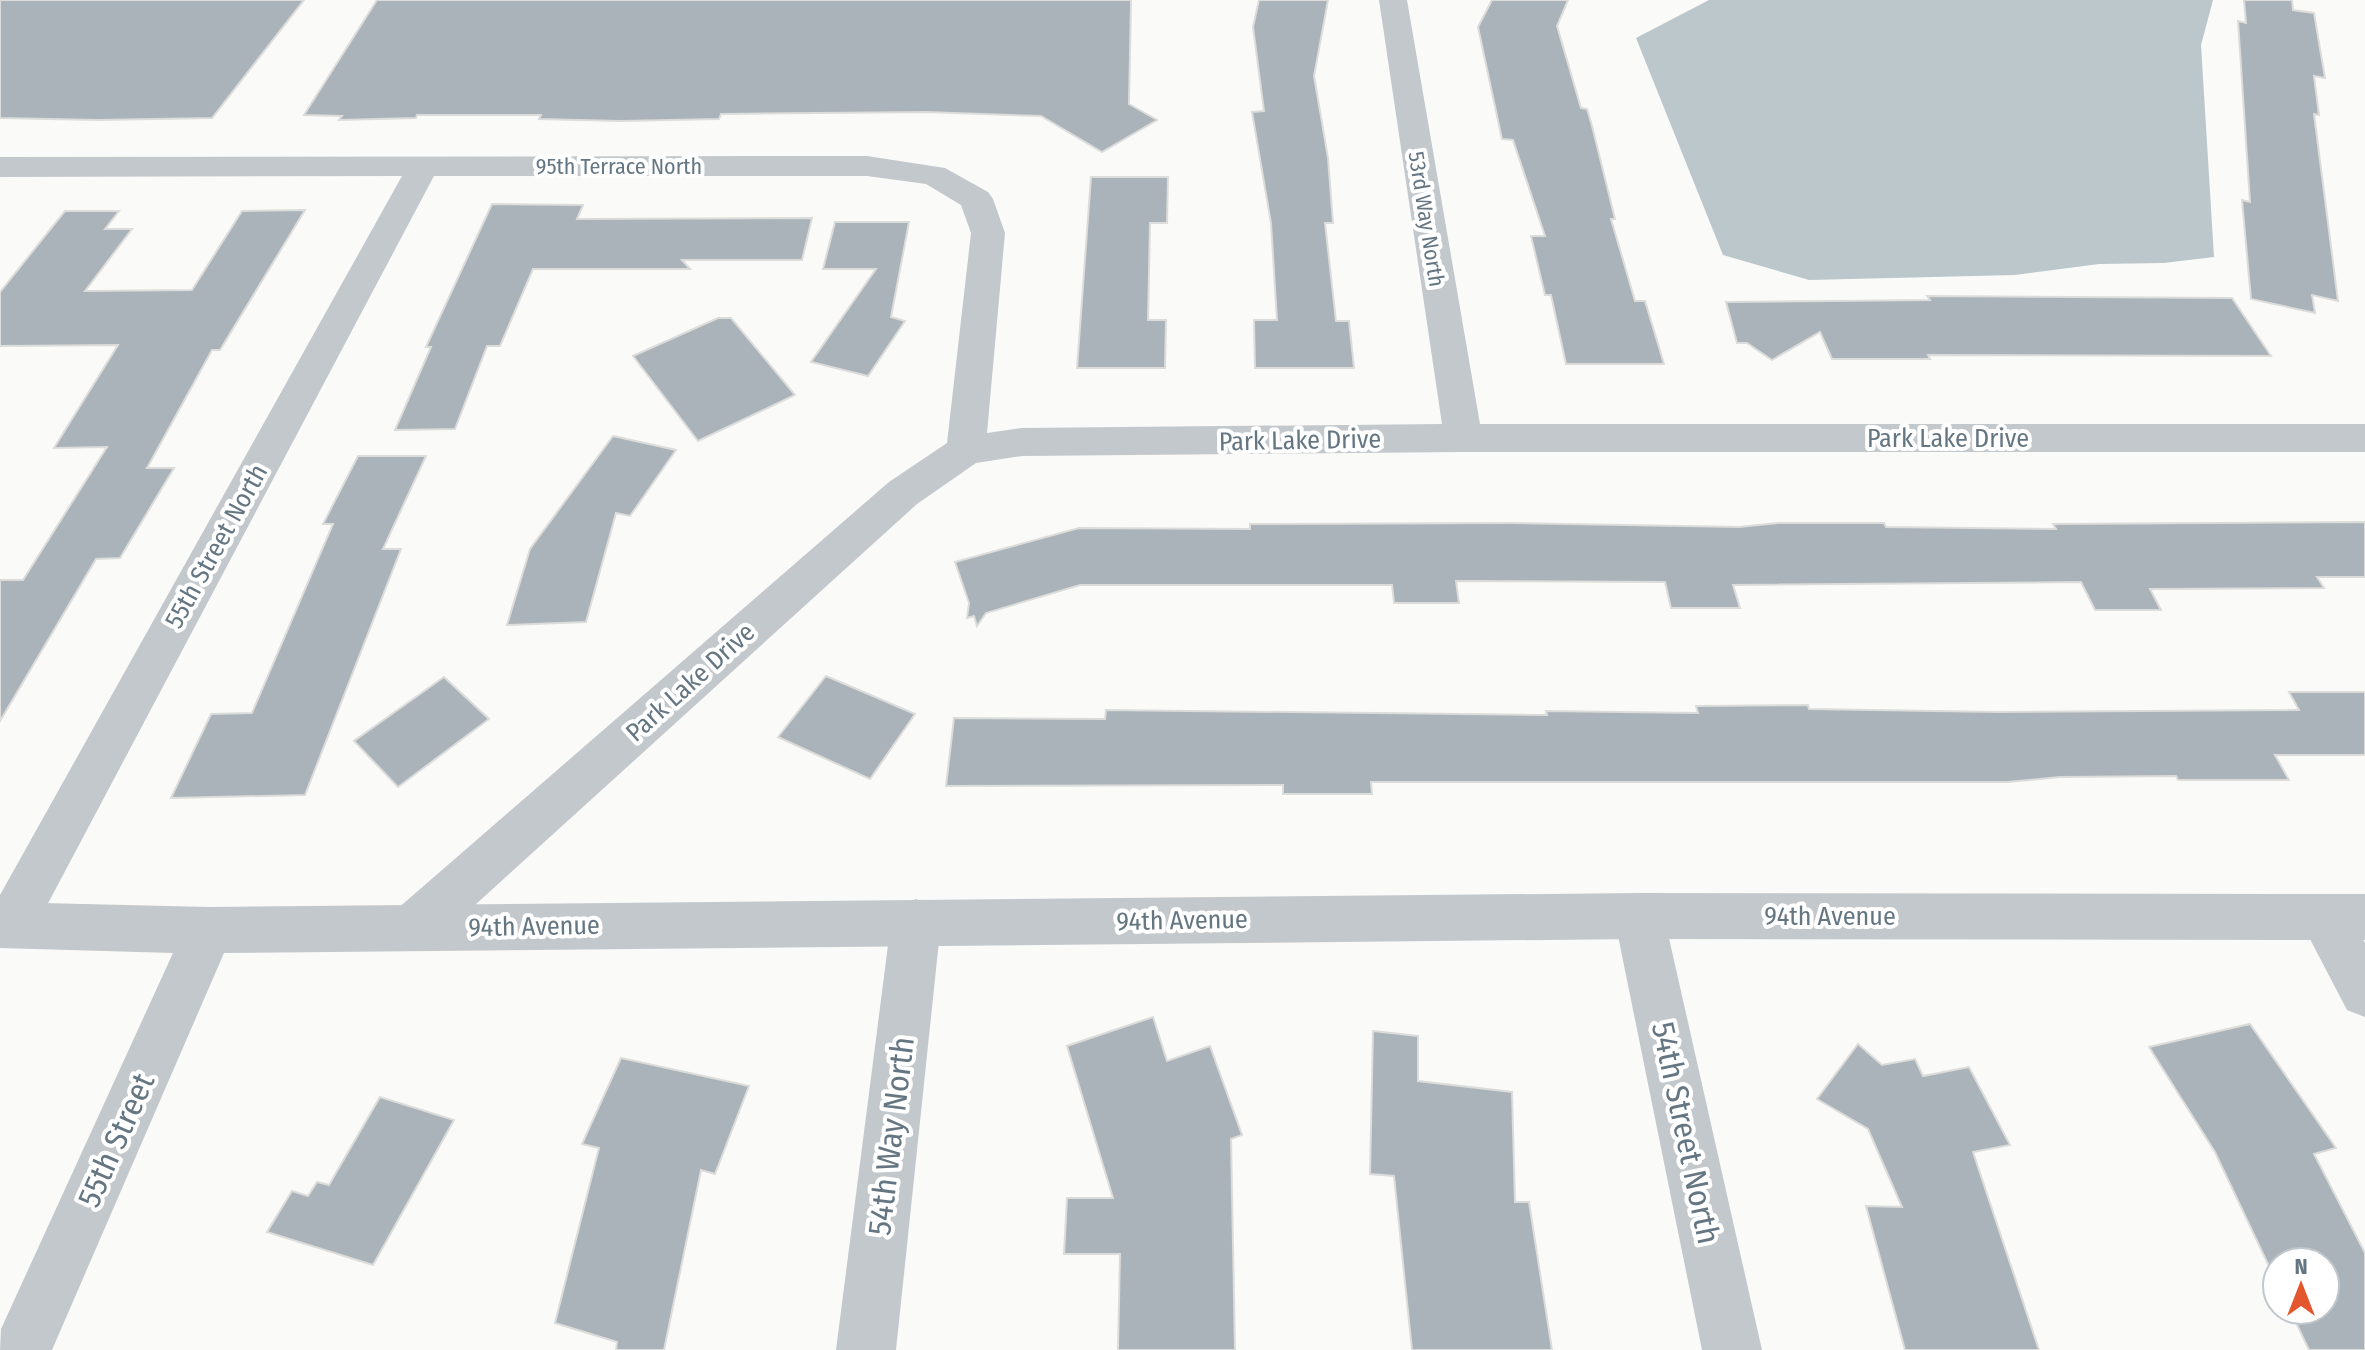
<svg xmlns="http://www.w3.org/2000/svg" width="2365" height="1350" viewBox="0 0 2365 1350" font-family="'Fira Sans Condensed',sans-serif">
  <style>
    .water { fill: #bbc7cb }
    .building { fill: #aab3b9; stroke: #dcdcda; stroke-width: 2 }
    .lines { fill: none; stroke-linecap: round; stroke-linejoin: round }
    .minor { fill: #c3c8cc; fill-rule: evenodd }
    .tertiary { fill: #c3c8cc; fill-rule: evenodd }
    .labels { text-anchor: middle; stroke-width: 8; stroke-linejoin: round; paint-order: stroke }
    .far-street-label { font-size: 22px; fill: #657683; stroke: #fff }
    .street-label { font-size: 26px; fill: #657683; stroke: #fff }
    .near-street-label { font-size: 32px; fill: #657683; stroke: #fff }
  </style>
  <rect width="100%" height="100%" fill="#fafaf8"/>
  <path class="water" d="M1709,0H2213L2201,45L2214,257L2164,263L2099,264L2015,275L1809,280L1723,255L1636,38Z"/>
  <g class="building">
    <path d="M0,0H304L212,118L98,120L0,118Z"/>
    <path d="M377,0H1131L1129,104L1157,120L1102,152L1041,116L926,112L721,114L719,119L621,121L539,119L541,115H417L416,118L339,120L342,116L304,115Z"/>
    <path d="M1259,0H1328L1314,76L1328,158L1333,223H1325L1336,321H1349L1354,368H1255L1254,320H1277L1271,223L1252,112L1264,111L1253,27Z"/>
    <path d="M1492,0H1568L1557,26L1581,108L1587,109L1592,126L1615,219H1611L1635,301H1645L1664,364H1566L1551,295H1545L1531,236H1545L1513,140L1502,139L1478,27Z"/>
    <path d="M2244,0H2292L2293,10L2314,13L2325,78L2314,76L2319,115L2314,114L2338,301L2312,295L2315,313L2251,299L2242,200L2250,202L2238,21L2246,23Z"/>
    <path d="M1091,177H1168L1167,223H1150L1148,320H1166L1165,368H1077Z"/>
    <path d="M492,204L583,205L577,219L812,218L802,260H682L690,269H533L500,346H487L455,429L395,430L431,347H426Z"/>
    <path d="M305,210L220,350H212L147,468H174L120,558L96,559L0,721V580H23L107,447L54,448L118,345L0,346V292L65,211H119L105,229H132L85,291L192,290L242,211Z"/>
    <path d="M835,222H909L891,317L905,321L868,376L811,362L876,269H823Z"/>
    <path d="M1927,296L2232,298L2271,356L1928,355L1930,359H1832L1820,332L1772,360L1747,343H1737L1726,302L1930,300Z"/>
    <path d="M718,318H731L795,395L698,441L633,356Z"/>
    <path d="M613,436L676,450L630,516L616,513L586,622L507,625L530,549Z"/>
    <path d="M358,456H426L383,549H401L305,795L171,798L211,714L252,713L333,524H323Z"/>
    <path d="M2365,522V577H2317L2324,588L2150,589L2161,610H2095L2081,582L1733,585L1740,608H1671L1665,582L1456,581L1459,603H1394L1392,585H1080L986,613L977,626L974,616L967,618L969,603L955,562L1079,528L1250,529V524L1514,523L1739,527L1778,523H1884L1886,527L2056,529L2053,524Z"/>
    <path d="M826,676L915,714L870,779L778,737Z"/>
    <path d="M444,677L489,719L398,787L354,741Z"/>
    <path d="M2289,692H2365V755H2275L2289,780H2178L2176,776L2060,777L2008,782H1371L1372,794H1283V785L946,786L954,718L1105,719L1106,710L1547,715L1546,711L1698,713L1696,706L1808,705L1809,709L1998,712L2299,710Z"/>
    <path d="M1153,1017L1167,1061L1210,1046L1242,1135L1231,1139L1235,1350H1118L1120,1254H1064L1067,1198H1113L1067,1046Z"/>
    <path d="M2250,1024L2336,1148L2314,1154L2365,1253V1350H2309L2290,1310H2325V1262H2277V1283L2215,1152L2149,1047Z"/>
    <path d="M1373,1031L1418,1036V1081L1512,1092L1515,1202H1529L1552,1350H1412L1394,1176L1370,1174Z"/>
    <path d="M1858,1044L1882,1065L1915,1059L1923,1076L1969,1067L2010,1145L1973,1152L2039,1350H1905L1866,1206L1902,1207L1868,1129L1817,1099Z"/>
    <path d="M621,1058L749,1086L715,1174L701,1170L664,1350H616L617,1342L555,1323L599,1148L582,1144Z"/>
    <path d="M380,1097L454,1120L373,1265L267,1232L292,1191L308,1196L317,1182L329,1185Z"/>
  </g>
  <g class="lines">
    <g class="minor">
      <path d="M1379,0H1407L1480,424H2365V452H1463L1022,456L976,463L917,504L432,944L414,950L396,944L389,927L396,910L889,482L947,443L971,233L961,205L926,184L867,176H434L28,941L10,948L0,944V895L402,176L0,177V157L867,156L945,168L988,192L993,199L1005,233L987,433L1022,428L1442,424Z"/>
      <path d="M1639,893L1657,900L1664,916L1762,1350H1702L1614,916L1621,900Z"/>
      <path d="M2324,895L2342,902L2365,943V1017L2347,1010L2299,918L2306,902Z"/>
      <path d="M916,899L934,906L941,922L896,1350H836L891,922L898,906Z"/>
    </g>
    <path class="tertiary" d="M1639,893L2365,894V940L1639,939L224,953L52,1350H0L1,1329L173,953L0,948V902L209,907Z"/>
  </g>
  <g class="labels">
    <g class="far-street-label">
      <text x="619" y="174">95th Terrace North</text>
      <text transform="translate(1427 219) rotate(81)" y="8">53rd Way North</text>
    </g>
    <g class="street-label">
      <text x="1948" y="447">Park Lake Drive</text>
      <text transform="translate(1300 440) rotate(-1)" y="9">Park Lake Drive</text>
      <text transform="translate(216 546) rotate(-61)" y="9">55th Street North</text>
      <text transform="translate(690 682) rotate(-42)" y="9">Park Lake Drive</text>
      <text x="1830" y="925">94th Avenue</text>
      <text transform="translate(1182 920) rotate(-1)" y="9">94th Avenue</text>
      <text transform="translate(534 926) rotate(-1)" y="9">94th Avenue</text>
    </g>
    <g class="near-street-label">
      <text transform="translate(1686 1133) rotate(78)" y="11">54th Street North</text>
      <text transform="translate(891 1136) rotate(-83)" y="11">54th Way North</text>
      <text transform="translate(116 1140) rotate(-66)" y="11">55th Street</text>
    </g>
  </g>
  <g transform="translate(2301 1286)"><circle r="38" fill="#ffffff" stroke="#c1c8cd" stroke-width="2"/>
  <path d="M0-6L14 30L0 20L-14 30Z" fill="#e4572e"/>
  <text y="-12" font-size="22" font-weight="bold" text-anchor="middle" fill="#657683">N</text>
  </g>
</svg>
